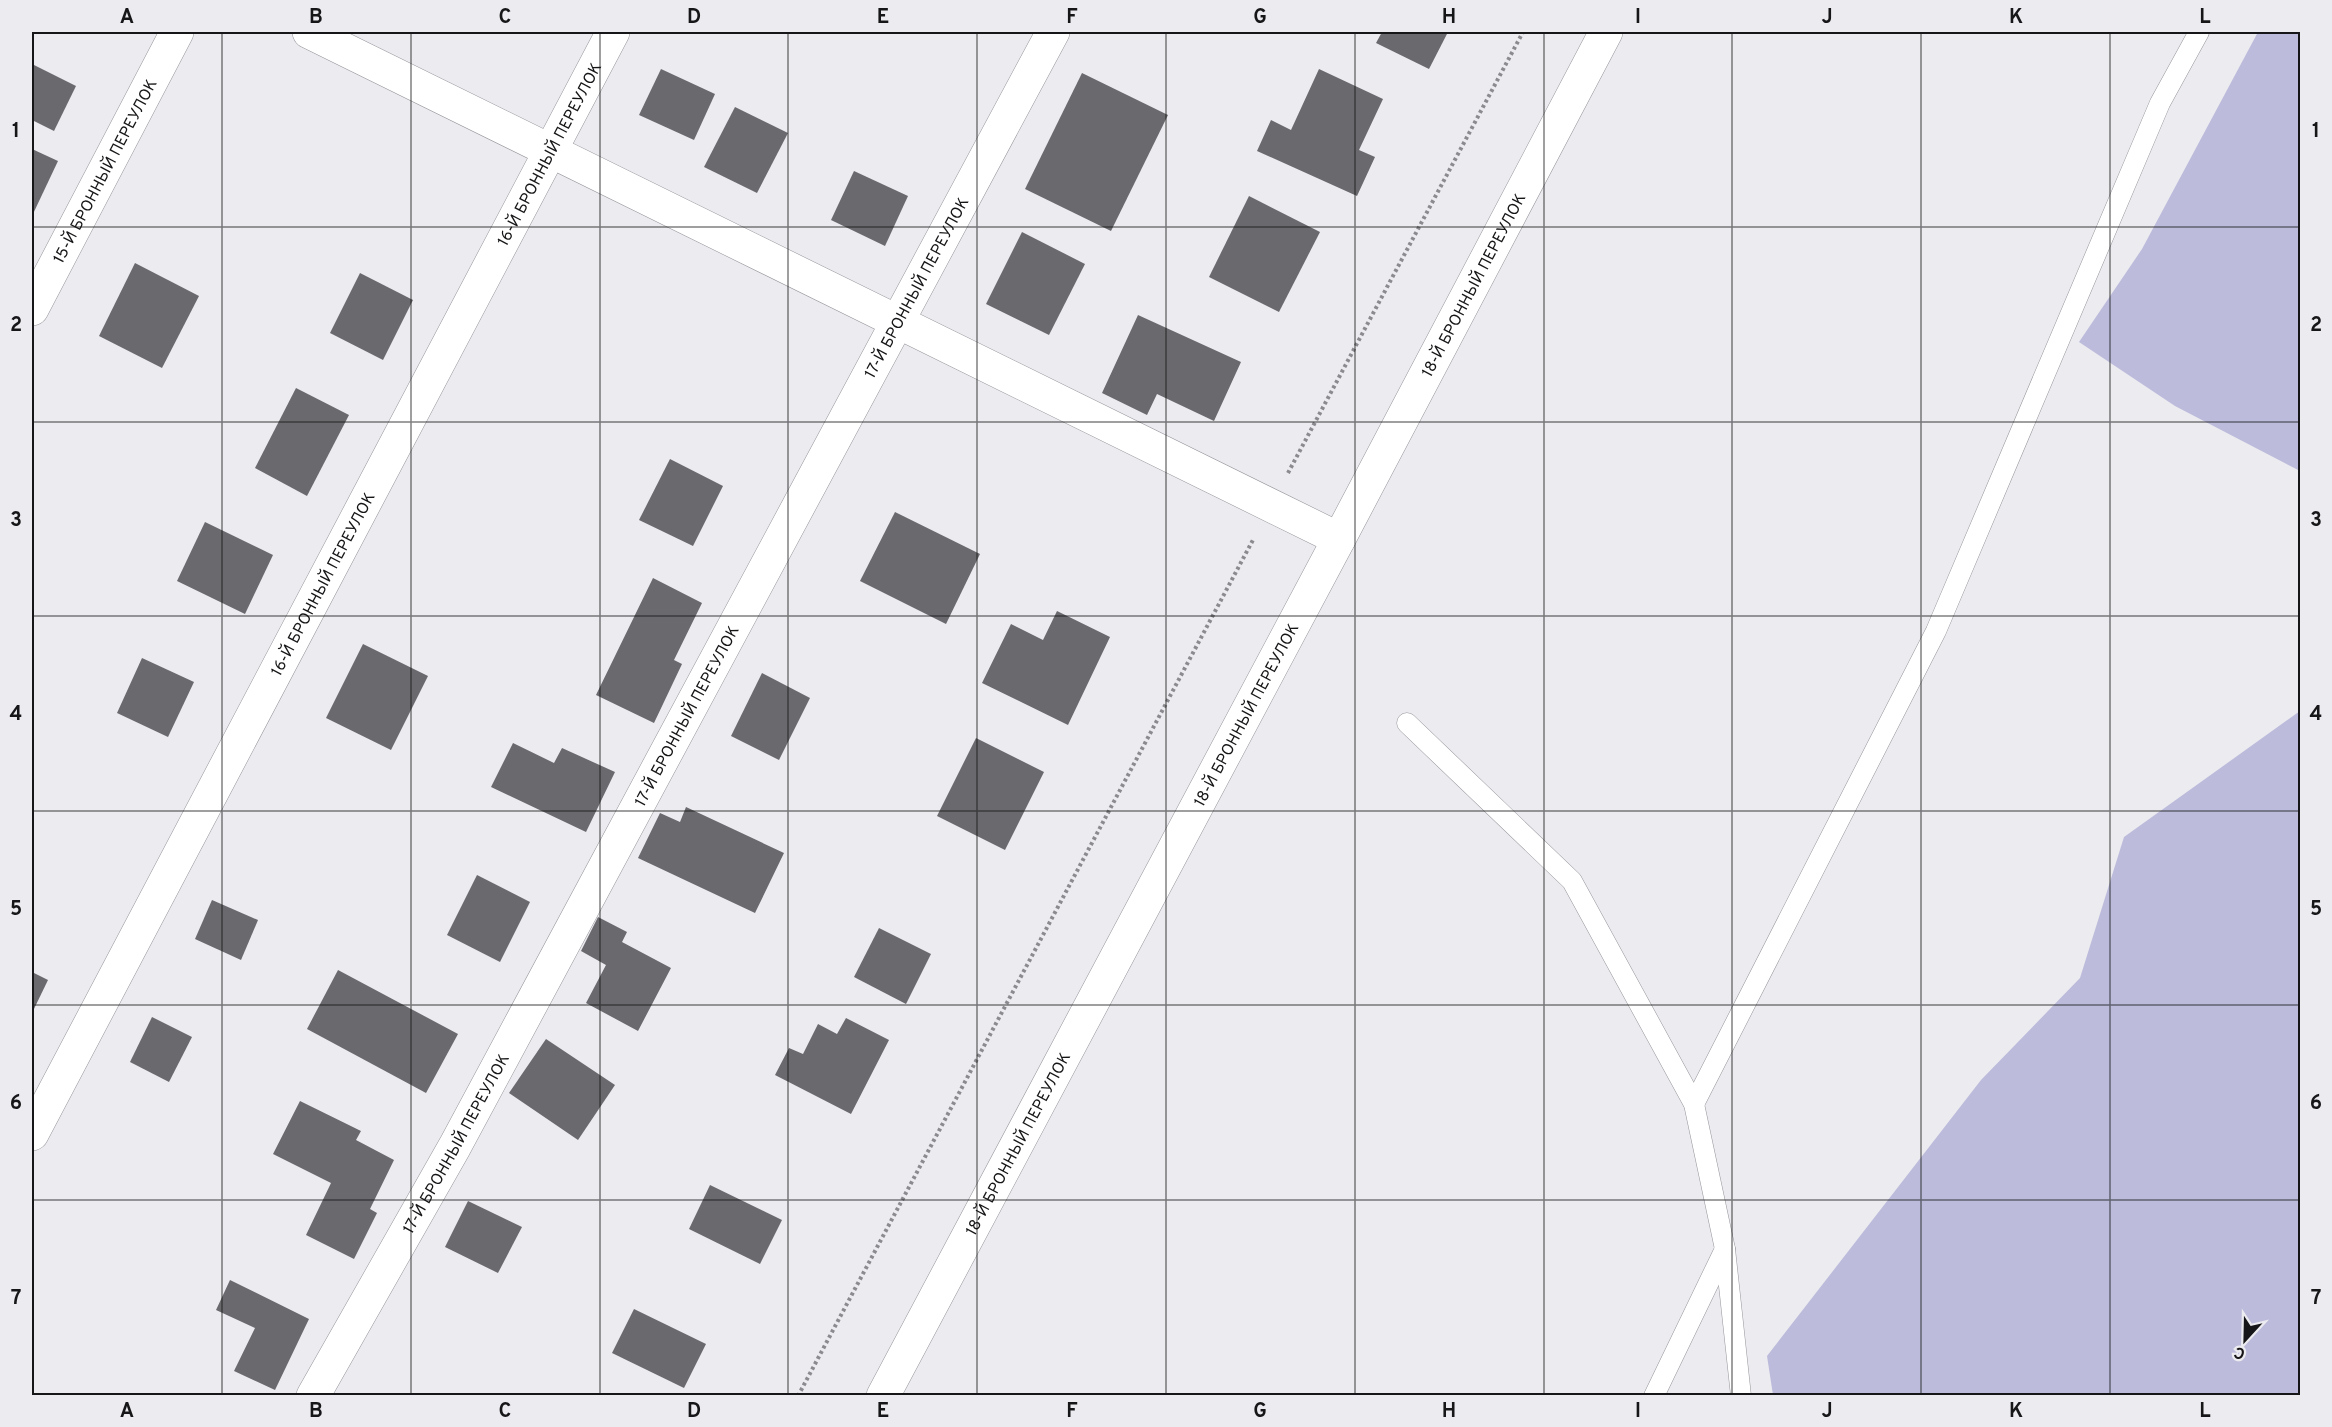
<svg xmlns="http://www.w3.org/2000/svg" width="2332" height="1427" viewBox="0 0 2332 1427" font-family="Overpass,sans-serif">
  <style>
    .green { fill: #bcbbdb }
    .building { fill: #69696e }
    .lines { fill: none; stroke-linecap: round; stroke-linejoin: round }
    .lane-casing { stroke: #96969c; stroke-width: 21 }
    .street-casing { stroke: #96969c; stroke-width: 34 }
    .secondary-casing { stroke: #96969c; stroke-width: 34 }
    .path { stroke: #8b8b8f; stroke-width: 4; stroke-dasharray: 3 3; stroke-linecap: butt }
    .lane { stroke: #fff; stroke-width: 20 }
    .street { stroke: #fff; stroke-width: 33 }
    .secondary { stroke: #fff; stroke-width: 33 }
    .grid { fill: none; stroke: #161618; stroke-width: 1.5; stroke-opacity: 0.55 }
    .labels { text-anchor: middle; stroke-width: 5; stroke-linejoin: round; paint-order: stroke }
    .street-label { font-size: 16px; fill: #161618; stroke: #ebebf0 }
    .neatline { fill: none; stroke: #161618; stroke-width: 2 }
    .grid-label { font-size: 20px; text-anchor: middle; font-weight: bold; fill: #161618 }
  </style>
  <rect width="100%" height="100%" fill="#ebebf0"/>
  <g class="green">
    <path d="M2258,32H2300V471L2175,406L2079,342L2142,249Z"/>
    <path d="M2300,711V1395H1773L1767,1356L1981,1080L2080,978L2124,837Z"/>
  </g>
  <g class="building">
    <path d="M1382,32H1448L1429,69L1376,43Z"/>
    <path d="M32,64L76,86L54,131L32,120Z"/>
    <path d="M661,69L715,94L694,140L639,115Z"/>
    <path d="M1319,69L1383,99L1359,150L1375,157L1357,196L1257,151L1271,120L1291,130Z"/>
    <path d="M1082,73L1168,115L1111,231L1025,189Z"/>
    <path d="M735,107L788,133L757,193L704,167Z"/>
    <path d="M32,149L58,161L32,216Z"/>
    <path d="M854,171L908,196L885,246L831,220Z"/>
    <path d="M1249,196L1320,232L1279,312L1209,277Z"/>
    <path d="M1022,232L1085,264L1049,335L986,304Z"/>
    <path d="M135,263L199,296L162,368L99,336Z"/>
    <path d="M360,273L413,300L383,360L330,333Z"/>
    <path d="M1138,315L1241,362L1214,421L1157,394L1147,415L1102,393Z"/>
    <path d="M296,388L349,415L307,496L255,468Z"/>
    <path d="M670,459L723,486L693,546L639,520Z"/>
    <path d="M895,512L980,554L946,624L860,581Z"/>
    <path d="M205,522L273,555L245,614L177,581Z"/>
    <path d="M653,578L702,603L674,660L682,664L654,723L596,695Z"/>
    <path d="M1057,611L1110,637L1068,725L982,683L1011,624L1043,640Z"/>
    <path d="M363,644L428,676L391,750L326,718Z"/>
    <path d="M142,658L194,682L168,737L117,713Z"/>
    <path d="M762,673L810,698L779,760L731,736Z"/>
    <path d="M976,738L1044,772L1005,850L937,816Z"/>
    <path d="M513,743L554,763L562,748L615,772L586,832L491,787Z"/>
    <path d="M686,807L784,853L755,913L638,858L660,813L680,822Z"/>
    <path d="M477,875L530,902L500,962L447,935Z"/>
    <path d="M212,900L258,920L241,960L195,939Z"/>
    <path d="M598,917L627,932L622,942L671,968L638,1031L586,1003L606,965L581,951Z"/>
    <path d="M879,928L931,954L906,1004L854,977Z"/>
    <path d="M338,970L458,1034L426,1093L307,1029Z"/>
    <path d="M32,972L48,980L32,1013Z"/>
    <path d="M152,1017L192,1037L169,1082L130,1062Z"/>
    <path d="M846,1018L889,1040L851,1114L775,1075L789,1048L803,1054L818,1024L837,1034Z"/>
    <path d="M546,1039L615,1085L578,1140L509,1093Z"/>
    <path d="M300,1101L361,1131L356,1140L394,1160L370,1209L377,1213L354,1259L306,1235L331,1183L273,1154Z"/>
    <path d="M710,1185L782,1220L760,1264L689,1229Z"/>
    <path d="M468,1201L522,1227L498,1273L445,1247Z"/>
    <path d="M230,1280L309,1319L275,1390L234,1371L255,1328L216,1310Z"/>
    <path d="M634,1309L706,1344L684,1388L612,1353Z"/>
  </g>
  <g class="lines">
    <defs>
      <g id="lane">
        <path d="M1407,723L1572,881L1694,1104L1725,1249L1741,1396"/>
        <path d="M1694,1104L1936,631L2160,103L2199,32"/>
        <path d="M1654,1396L1725,1249"/>
      </g>
      <g id="street">
        <path d="M309,32L1339,539"/>
        <path id="s1" d="M32,309L177,32"/>
        <path id="s2" d="M32,1134L613,32"/>
        <path id="s3" d="M313,1396L455,1146L1053,32"/>
      </g>
      <g id="secondary">
        <path id="s4" d="M883,1396L1339,539L1606,32"/>
      </g>
    </defs>
    <use href="#lane" class="lane-casing"/>
    <use href="#street" class="street-casing"/>
    <use href="#secondary" class="secondary-casing"/>
    <g class="path">
      <path d="M1288,473L1523,32"/>
      <path d="M798,1396L1254,538"/>
    </g>
    <use href="#lane" class="lane"/>
    <use href="#street" class="street"/>
    <use href="#secondary" class="secondary"/>
  </g>
  <path class="grid" d="M222,32V1396M411,32V1396M600,32V1396M788,32V1396M977,32V1396M1166,32V1396M1355,32V1396M1544,32V1396M1732,32V1396M1921,32V1396M2110,32V1396M32,227H2300M32,422H2300M32,616H2300M32,811H2300M32,1005H2300M32,1200H2300"/>
  <g class="labels">
    <g class="street-label">
      <text dy="6" stroke="none"><textPath href="#s2" startOffset="1108">16-Й БРОННЫЙ ПЕРЕУЛОК</textPath></text>
      <text dy="6" stroke="none"><textPath href="#s1" startOffset="156">15-Й БРОННЫЙ ПЕРЕУЛОК</textPath></text>
      <text dy="6" stroke="none"><textPath href="#s4" startOffset="1258">18-Й БРОННЫЙ ПЕРЕУЛОК</textPath></text>
      <text dy="6" stroke="none"><textPath href="#s3" startOffset="1262">17-Й БРОННЫЙ ПЕРЕУЛОК</textPath></text>
      <text dy="6" stroke="none"><textPath href="#s2" startOffset="622">16-Й БРОННЫЙ ПЕРЕУЛОК</textPath></text>
      <text dy="6" stroke="none"><textPath href="#s4" startOffset="772">18-Й БРОННЫЙ ПЕРЕУЛОК</textPath></text>
      <text dy="6" stroke="none"><textPath href="#s3" startOffset="776">17-Й БРОННЫЙ ПЕРЕУЛОК</textPath></text>
      <text dy="6" stroke="none"><textPath href="#s3" startOffset="290">17-Й БРОННЫЙ ПЕРЕУЛОК</textPath></text>
      <text dy="6" stroke="none"><textPath href="#s4" startOffset="286">18-Й БРОННЫЙ ПЕРЕУЛОК</textPath></text>
    </g>
  </g>
  <rect width="2332" height="1427" fill="none" stroke="#ebebf0" stroke-width="66"/>
  <g transform="translate(2245 1340) rotate(202)" stroke="#ebebf0" stroke-width="4.5" paint-order="stroke">
  <path d="M0-4.5L10 22L0 15L-10 22Z" fill="#161618"/>
  <text y="-9" font-size="16" font-weight="bold" text-anchor="middle" fill="#161618">С</text>
  </g>
  <rect x="33" y="33" width="2266" height="1361" class="neatline"/>
  <g class="grid-label">
    <text x="127" y="23">A</text>
    <text x="316" y="23">B</text>
    <text x="505" y="23">C</text>
    <text x="694" y="23">D</text>
    <text x="883" y="23">E</text>
    <text x="1072" y="23">F</text>
    <text x="1260" y="23">G</text>
    <text x="1449" y="23">H</text>
    <text x="1638" y="23">I</text>
    <text x="1827" y="23">J</text>
    <text x="2016" y="23">K</text>
    <text x="2205" y="23">L</text>
    <text x="16" y="137">1</text>
    <text x="2316" y="137">1</text>
    <text x="16" y="331">2</text>
    <text x="2316" y="331">2</text>
    <text x="16" y="526">3</text>
    <text x="2316" y="526">3</text>
    <text x="16" y="720">4</text>
    <text x="2316" y="720">4</text>
    <text x="16" y="915">5</text>
    <text x="2316" y="915">5</text>
    <text x="16" y="1109">6</text>
    <text x="2316" y="1109">6</text>
    <text x="16" y="1304">7</text>
    <text x="2316" y="1304">7</text>
    <text x="127" y="1417">A</text>
    <text x="316" y="1417">B</text>
    <text x="505" y="1417">C</text>
    <text x="694" y="1417">D</text>
    <text x="883" y="1417">E</text>
    <text x="1072" y="1417">F</text>
    <text x="1260" y="1417">G</text>
    <text x="1449" y="1417">H</text>
    <text x="1638" y="1417">I</text>
    <text x="1827" y="1417">J</text>
    <text x="2016" y="1417">K</text>
    <text x="2205" y="1417">L</text>
  </g>
</svg>
